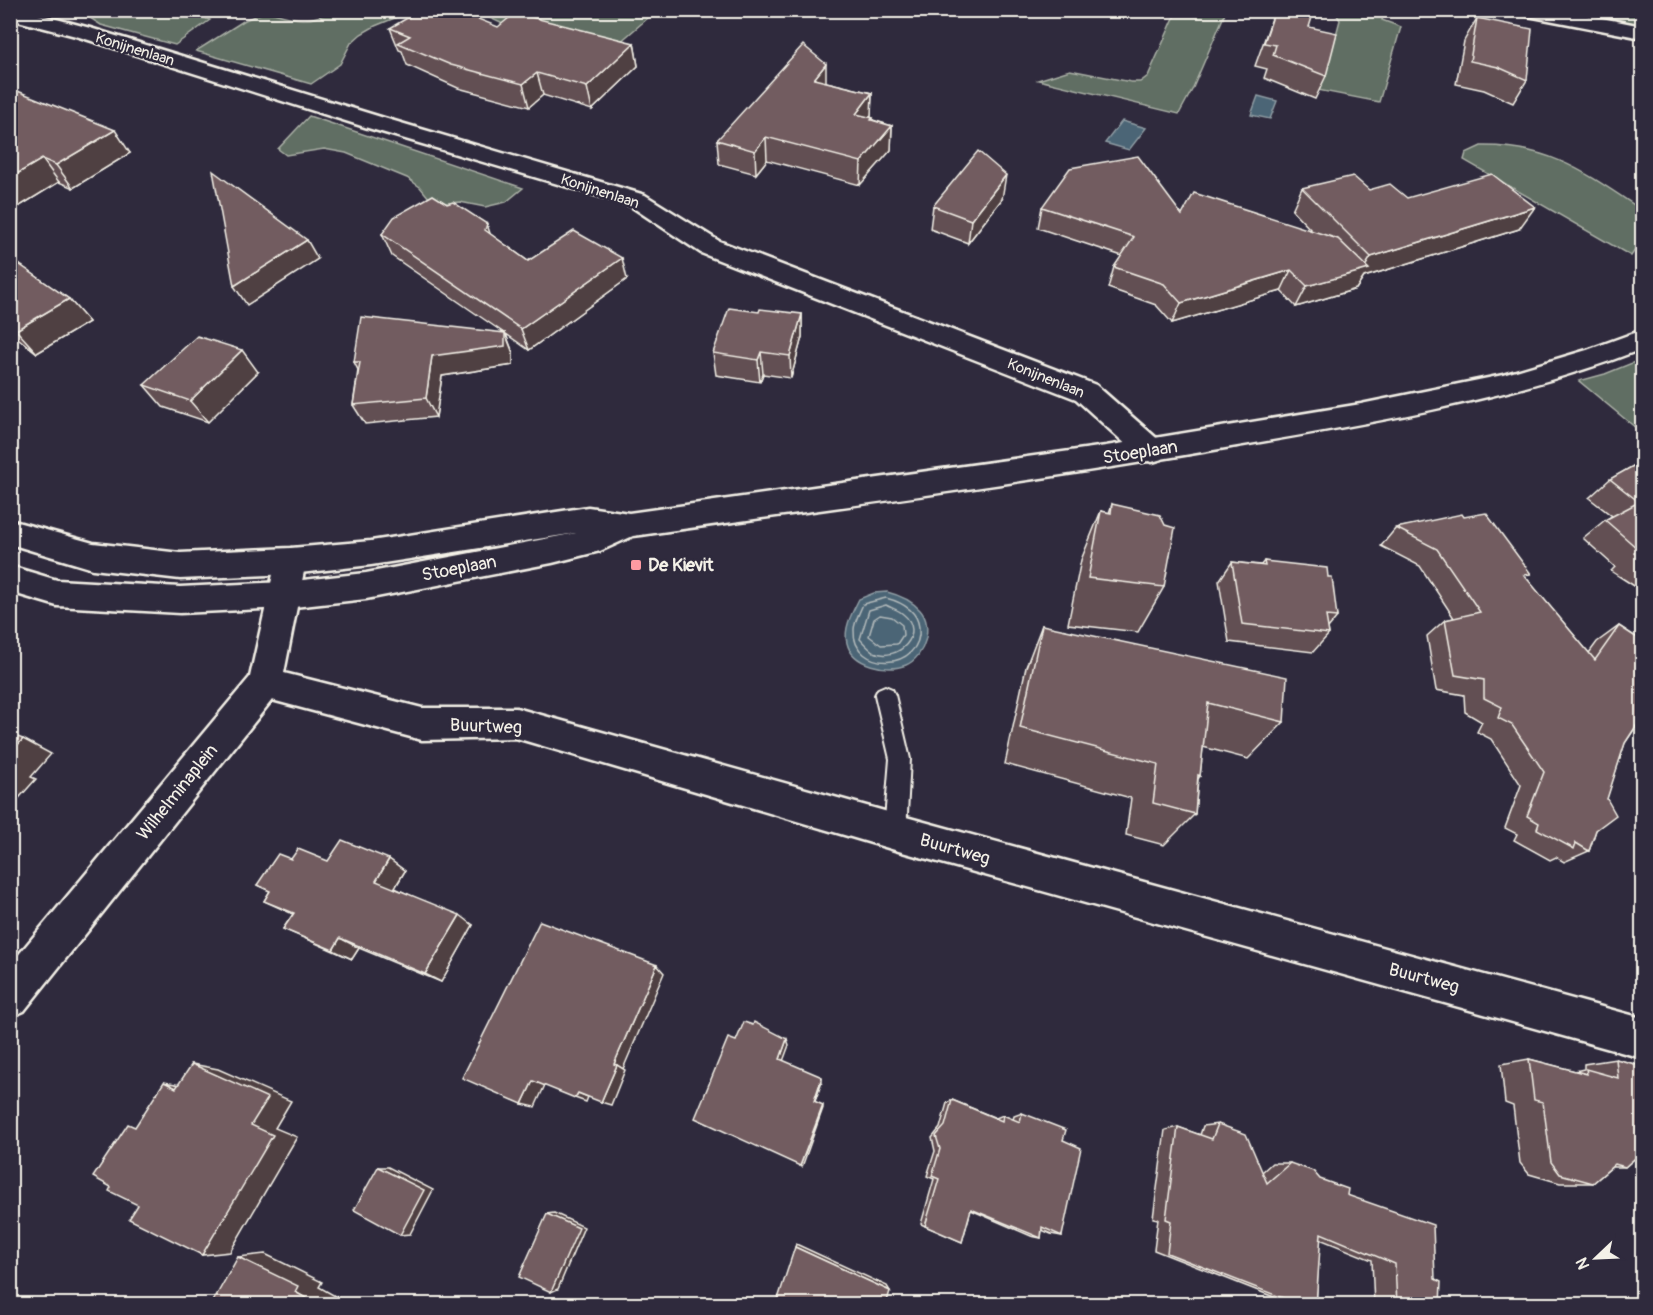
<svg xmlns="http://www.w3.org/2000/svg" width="1653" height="1315" viewBox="0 0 1653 1315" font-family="Pangolin,sans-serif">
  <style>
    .green { fill: #606e63; stroke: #aab0a6; stroke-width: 1.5 }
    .water { fill: #4c6576; stroke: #8f9da4; stroke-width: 1.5 }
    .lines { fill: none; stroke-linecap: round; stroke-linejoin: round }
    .shore { stroke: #b1b9ba; stroke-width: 1.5 }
    .lane-casing { stroke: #f4f1e8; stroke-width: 4 }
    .street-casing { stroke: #f4f1e8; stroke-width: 5 }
    .secondary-casing { stroke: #f4f1e8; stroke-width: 5 }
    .lane { fill: #2f2a3d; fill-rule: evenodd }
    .street { fill: #2f2a3d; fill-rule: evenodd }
    .secondary { fill: #2f2a3d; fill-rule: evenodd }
    .wall { fill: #624f53; stroke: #f4f1e8; stroke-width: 1.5 }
    .shaded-wall { fill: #504043; stroke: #f4f1e8; stroke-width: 1.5 }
    .building { fill: #725c60; stroke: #f4f1e8; stroke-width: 1.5 }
    .poi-dot { fill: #ff9aa2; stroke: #2f2a3d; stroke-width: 2 }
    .labels { text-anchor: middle; stroke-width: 5; stroke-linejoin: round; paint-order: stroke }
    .far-street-label { font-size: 15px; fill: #f4f1e8; stroke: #2f2a3d }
    .street-label { font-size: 18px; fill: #f4f1e8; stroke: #2f2a3d }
    .poi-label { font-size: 18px; font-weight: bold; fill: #f4f1e8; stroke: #2f2a3d; text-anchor: start }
  </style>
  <rect width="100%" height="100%" fill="#2f2a3d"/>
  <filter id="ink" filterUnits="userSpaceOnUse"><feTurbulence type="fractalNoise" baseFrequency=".0167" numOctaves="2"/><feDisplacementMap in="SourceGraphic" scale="12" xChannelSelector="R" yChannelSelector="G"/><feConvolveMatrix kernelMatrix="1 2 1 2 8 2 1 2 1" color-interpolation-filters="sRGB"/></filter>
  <g filter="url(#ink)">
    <g class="green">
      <path d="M185,10L210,20L175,45L101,25L90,18L91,11Z"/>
      <path d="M404,10L407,13L375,26L361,34L351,43L340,64L311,84L196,51L245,20L267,11C291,18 308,25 331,11Z"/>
      <path d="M478,10L656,11L597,62L505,31L501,23L477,12Z"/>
      <path d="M1177,11H1226L1192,90L1179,114L1038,80L1070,70L1131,82H1140L1148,76Z"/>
      <path d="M1329,11H1384L1382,20L1401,27L1379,102L1292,85L1328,65L1340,20L1337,15Z"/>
      <path d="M1553,11H1642V28Z"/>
      <path d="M309,116L523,188L506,202L485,207L460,202L434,204L420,187L407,178L346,153L324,149L286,155L278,149Z"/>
      <path d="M1481,146C1551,145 1587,174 1642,210V240L1631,256L1464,160L1466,153Z"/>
      <path d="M1642,359V433L1579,381L1605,374Z"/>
    </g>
    <g class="water">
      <path d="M1258,96L1277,101L1270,119L1251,115Z"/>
      <path d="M1122,121L1146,128L1129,150L1105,143Z"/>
      <path d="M887,592C899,595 911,600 920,610C934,625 925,657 906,665C887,673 852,665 847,643C843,628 853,611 859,599L874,593Z"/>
    </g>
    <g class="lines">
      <g class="shore">
        <path d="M886,598C901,602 917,610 919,627C924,671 852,674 854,630C854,622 860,612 863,604Z"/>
        <path d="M886,605C891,608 899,610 903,614C927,633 898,663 874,652C869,649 864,643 860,639L869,610Z"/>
        <path d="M880,615L892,617L902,625L903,635L897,644L881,645L869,636L874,619Z"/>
      </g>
      <defs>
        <path id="lane" d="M885,686L892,689L895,695L910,759L906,832L903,839L895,842L887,839L884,832L890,759L875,695L878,689Z"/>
        <g id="street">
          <path d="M10,10H23L90,28L384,118L645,195L719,241L1096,385L1162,443L1166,451L1162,459L1152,462L1142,459L1076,399L701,253L629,205L368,128L76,36L10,19Z"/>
          <path d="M1519,10H1561L1642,26V38L1528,16L1521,14Z"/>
          <path d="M291,548L302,552L306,561L284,673L422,708H516L895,814L1642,1018V1058L895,850L516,738L422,740L272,700L24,1011L10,1017V965L250,677L276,561L280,552Z"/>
        </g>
        <path id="secondary" d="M1642,330V349C1510,400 1371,423 1231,447C1032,482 832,508 633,536L600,551L552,563L366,599L285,608L180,613L57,606L10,592V566L57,580L180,587L285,582L366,573L576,533L371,565L291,574L180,579L93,569L10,544V520L93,543L180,553L291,548L371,541L588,507L629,513L1106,446L1361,404L1503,375L1587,350Z"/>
      </defs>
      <use href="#lane" class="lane-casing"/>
      <use href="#street" class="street-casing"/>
      <use href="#secondary" class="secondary-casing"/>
      <use href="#lane" class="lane"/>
      <use href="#street" class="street"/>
      <use href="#secondary" class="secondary"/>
    </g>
    <g class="wall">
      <path d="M1275,10L1309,27L1326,76L1315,99L1264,78L1267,69L1255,66Z"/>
      <path d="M1477,18L1527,80L1513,103L1484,90L1456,84L1464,41Z"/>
      <path d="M498,27L634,43L638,66L592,110L543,95L529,107L458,88L407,65L402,51L399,50L390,28Z"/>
      <path d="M826,82L872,93L871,116L870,117L873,118V120L892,126L891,150L860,185L767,160L756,174L719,164L717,140Z"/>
      <path d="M10,88L130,153L73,188L59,182L15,209L10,207Z"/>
      <path d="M1302,188L1369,190L1407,198L1519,229L1364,277L1356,289L1296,307L1281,291L1172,323L1156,305L1108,288L1114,267L1122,256L1038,228L1042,207L1182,215L1311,230L1292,210Z"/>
      <path d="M1002,199L968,243L930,229L933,206Z"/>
      <path d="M382,234H490L528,261L627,279L529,350L506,334L513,353V365L442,376L436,417L365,424L353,405L358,370L354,362L504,333L392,256Z"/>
      <path d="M10,258L69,299L89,322L37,353L10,332Z"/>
      <path d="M759,312L802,314V337L791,378L763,374L760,382L716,375L713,353Z"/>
      <path d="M258,372L208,422L163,407L144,385Z"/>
      <path d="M1642,461V591L1611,571L1615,567L1583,538L1605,520L1612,516L1589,498L1610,479Z"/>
      <path d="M1112,504L1164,587L1138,632L1068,624L1081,560L1101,511L1109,513Z"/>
      <path d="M1464,517L1526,578L1589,653L1597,642L1619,626L1642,641V721L1641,722L1640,721L1625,743L1589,851L1564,862L1556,857L1550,860L1514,840L1517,834L1505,828L1521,785L1491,739L1477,732L1482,722L1465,712L1464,695L1436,690L1427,636L1445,620L1454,618L1420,566L1381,546L1396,528Z"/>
      <path d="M1264,561L1328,577L1337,617L1328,628L1329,634L1313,652L1229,642L1219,581L1232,562L1261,565Z"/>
      <path d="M1042,625L1284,722L1248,759L1203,747L1200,776L1198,779L1195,814L1164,845L1126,835L1131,798L1005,764L1026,667Z"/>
      <path d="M291,859L328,861L389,859L405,871L395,888L473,925L441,982L359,948L352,959L283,929L293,914L264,901L270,891L257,885Z"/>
      <path d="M1529,1059L1575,1071L1584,1069V1064L1616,1059L1642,1066V1182L1639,1155L1625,1167H1612L1593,1183H1560L1529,1174L1520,1163L1513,1106L1505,1103L1501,1064Z"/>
      <path d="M952,1100L996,1118L1003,1115L1013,1120L1014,1116L1022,1113L1063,1140L1062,1236L1051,1234L1042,1230L1041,1238L1031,1236L971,1210L962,1242L921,1224L934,1179L927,1176L935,1151L932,1138L940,1128L947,1103Z"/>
      <path d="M1218,1124L1262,1172L1272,1163H1290L1347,1195L1435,1279L1440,1305H1374L1372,1260L1320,1239L1316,1305H1294L1154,1250L1158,1219L1153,1218L1165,1130L1178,1127L1200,1135L1203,1126Z"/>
    </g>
    <g class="shaded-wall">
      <path d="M634,43L638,66L592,110L587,87Z"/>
      <path d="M826,64V88L814,79Z"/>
      <path d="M537,73L543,95L529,107L523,84Z"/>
      <path d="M872,93L871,116L855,137L856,114Z"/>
      <path d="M892,126L891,150L860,185L861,162Z"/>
      <path d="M115,130L130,153L73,188L56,165Z"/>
      <path d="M766,137L767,160L756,174L755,151Z"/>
      <path d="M42,159L59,182L15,209L10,203V178Z"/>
      <path d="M1006,175L1002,199L968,243L971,220Z"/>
      <path d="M1535,207L1519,229L1364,277L1356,289L1296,307L1307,286L1363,270L1371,257Z"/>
      <path d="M487,224L494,246L485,230Z"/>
      <path d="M307,240L318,259L247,305L234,286Z"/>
      <path d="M622,258L627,279L529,350L521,329Z"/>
      <path d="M1291,270L1281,291L1172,323L1181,303Z"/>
      <path d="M69,299L89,322L37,353L16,330Z"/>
      <path d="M802,314V337L791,378L790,356Z"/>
      <path d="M505,333L513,353V365L442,376L436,417L426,398L432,356Z"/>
      <path d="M242,350L258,372L208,422L190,401Z"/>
      <path d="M761,352L763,374L760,382L758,360Z"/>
      <path d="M23,739L51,754L31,777L36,779L11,807L10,753Z"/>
      <path d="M389,859L405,871L392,892L376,881Z"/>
      <path d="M460,915L473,925L441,982L425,974Z"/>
      <path d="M340,938L359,948L352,959L333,950Z"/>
      <path d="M657,965L664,973L623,1069L614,1064Z"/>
      <path d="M787,1039L789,1045L782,1064L780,1059Z"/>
      <path d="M192,1064L218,1069L291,1101L275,1128L297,1137L230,1252L202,1255L251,1125Z"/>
      <path d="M617,1065L625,1070L611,1105L601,1102Z"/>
      <path d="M822,1077V1082L814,1104V1101Z"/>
      <path d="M533,1081L545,1085L535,1107L522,1104Z"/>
      <path d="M164,1082L192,1087L176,1088Z"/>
      <path d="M578,1093L588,1097L586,1102L575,1098Z"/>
      <path d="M823,1105V1108L802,1167L800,1166Z"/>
      <path d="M378,1167H388L433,1190L410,1234L400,1235Z"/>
      <path d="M554,1213L584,1227L558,1289L551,1292L547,1214Z"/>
      <path d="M796,1244L887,1286L890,1291L795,1247Z"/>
      <path d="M265,1254L322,1282L319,1287L351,1305H318L295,1292L238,1257Z"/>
    </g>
    <g class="building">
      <path d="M421,10H456L498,27L515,13L634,43L587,87L537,73L523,84L451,65L398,43L410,36L390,28Z"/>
      <path d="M1275,10L1314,11L1309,27L1337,33L1326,76L1273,55L1276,45L1264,43Z"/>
      <path d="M1477,18L1532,29L1527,80L1498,67L1470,61Z"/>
      <path d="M803,45L826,64L814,79L872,93L856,114L873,118L871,120L892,126L861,162L766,137L755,151L717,140Z"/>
      <path d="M10,88L115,130L56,165L42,159L10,178Z"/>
      <path d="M978,151L1006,175L971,220L933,206Z"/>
      <path d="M1138,156L1182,215L1194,193L1338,239L1369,269L1307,286L1291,270L1181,303L1164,284L1114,267L1134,237L1042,207L1070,168Z"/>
      <path d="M213,171L307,240L234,286Z"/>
      <path d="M1492,174L1535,207L1371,257L1302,188L1353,176L1369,190L1390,184L1407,198Z"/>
      <path d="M433,195L447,204L453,202L487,224L485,230L528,261L574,231L622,258L521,329L382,234L394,217Z"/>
      <path d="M10,258L69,299L16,330L10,326Z"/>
      <path d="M729,308L759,312L760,309L802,314L790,356L761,352L758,360L713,353Z"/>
      <path d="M361,317L505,333V346L432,356L426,398L353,405L360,362H354Z"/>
      <path d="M197,336L242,350L190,401L144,385Z"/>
      <path d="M1642,461V558L1634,553L1638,549L1605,520L1639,502L1610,479Z"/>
      <path d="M1112,504L1160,515L1165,525L1175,528L1164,587L1088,578L1101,511L1111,513Z"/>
      <path d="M1486,513L1531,574L1524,575L1595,660L1619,626L1642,641V717L1625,743L1607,799L1616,815L1596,830L1589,851L1576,843L1574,849L1537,829L1539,823L1527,816L1544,772L1512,725L1498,718L1502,707L1484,698V680L1455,675L1445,620L1480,612L1437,549L1396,528L1462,514L1464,517Z"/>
      <path d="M1264,561L1327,568L1328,577H1332L1337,617L1326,616L1329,634L1242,624L1232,562L1265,566Z"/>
      <path d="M1042,625L1287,677L1284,722L1208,703L1200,776L1198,775L1195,814L1153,803L1158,764L1020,728Z"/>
      <path d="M10,734L23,739L10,753Z"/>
      <path d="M342,840L389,859L376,881L460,915L425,974L340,938L333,950L283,929L294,913L264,901L270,891L257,885L278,854L291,859L298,849L328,861Z"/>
      <path d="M540,921L657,965L614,1064L617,1065L601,1102L578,1093L575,1098L533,1081L522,1104L462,1078Z"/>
      <path d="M744,1022L753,1025L754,1022L787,1039L780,1059L822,1077L814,1101L823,1105L800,1166L695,1118L728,1038L736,1041Z"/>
      <path d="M1529,1059L1587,1074L1586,1069L1618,1078L1616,1059L1642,1066V1152L1625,1167L1615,1164L1593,1183L1560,1174L1551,1162L1543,1102L1534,1100Z"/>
      <path d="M192,1064L268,1098L251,1125L273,1135L202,1255L129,1219L138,1205L109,1191L111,1187L93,1177L128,1124L135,1127L164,1082L176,1088Z"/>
      <path d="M952,1100L1002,1121L1003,1115L1020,1122L1022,1113L1066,1130L1063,1140L1081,1148L1062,1236L1042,1227L1041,1238L971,1209L962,1242L925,1226L939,1179L932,1176L940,1149L936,1136L945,1126Z"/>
      <path d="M1218,1124L1246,1134L1267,1183L1290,1163L1313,1171L1320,1179L1348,1189L1347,1195L1433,1225L1435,1279L1441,1282L1440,1305H1397L1395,1264L1321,1233L1316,1305H1301L1167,1253L1171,1221L1166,1219L1178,1127L1212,1139Z"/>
      <path d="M378,1167L424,1190L400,1235L354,1210Z"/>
      <path d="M547,1214L579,1228L551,1292L519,1277Z"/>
      <path d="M795,1247L890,1291L886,1305H776Z"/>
      <path d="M238,1257L298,1286L295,1292L318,1305H211Z"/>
    </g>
  </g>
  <rect class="poi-dot" x="630" y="559" width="12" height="12" rx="3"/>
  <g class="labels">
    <g class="far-street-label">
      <text transform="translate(135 49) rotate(17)" y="5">Konijnenlaan</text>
      <text transform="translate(600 191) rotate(18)" y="5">Konijnenlaan</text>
      <text transform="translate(1046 378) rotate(22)" y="5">Konijnenlaan</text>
    </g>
    <g class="street-label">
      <text transform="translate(1140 452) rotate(-9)" y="6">Stoeplaan</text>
      <text transform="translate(459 568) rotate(-11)" y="6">Stoeplaan</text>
      <text transform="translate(486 726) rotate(2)" y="6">Buurtweg</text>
      <text transform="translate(177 792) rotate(-51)" y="6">Wilhelminaplein</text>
      <text transform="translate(955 849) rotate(16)" y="6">Buurtweg</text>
      <text transform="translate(1424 978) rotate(15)" y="6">Buurtweg</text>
    </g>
    <g class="poi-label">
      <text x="648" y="571">De Kievit</text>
    </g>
  </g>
  <rect width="1653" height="1315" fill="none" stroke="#2f2a3d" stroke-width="36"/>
  <rect x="18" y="18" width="1617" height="1279" fill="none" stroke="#f4f1e8" stroke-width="2" filter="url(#ink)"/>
  <g transform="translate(1596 1258) rotate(247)" stroke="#2f2a3d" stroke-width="4.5" paint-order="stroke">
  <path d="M0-4.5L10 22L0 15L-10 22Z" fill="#f4f1e8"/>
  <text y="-9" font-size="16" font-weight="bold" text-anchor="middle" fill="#f4f1e8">N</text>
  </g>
</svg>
